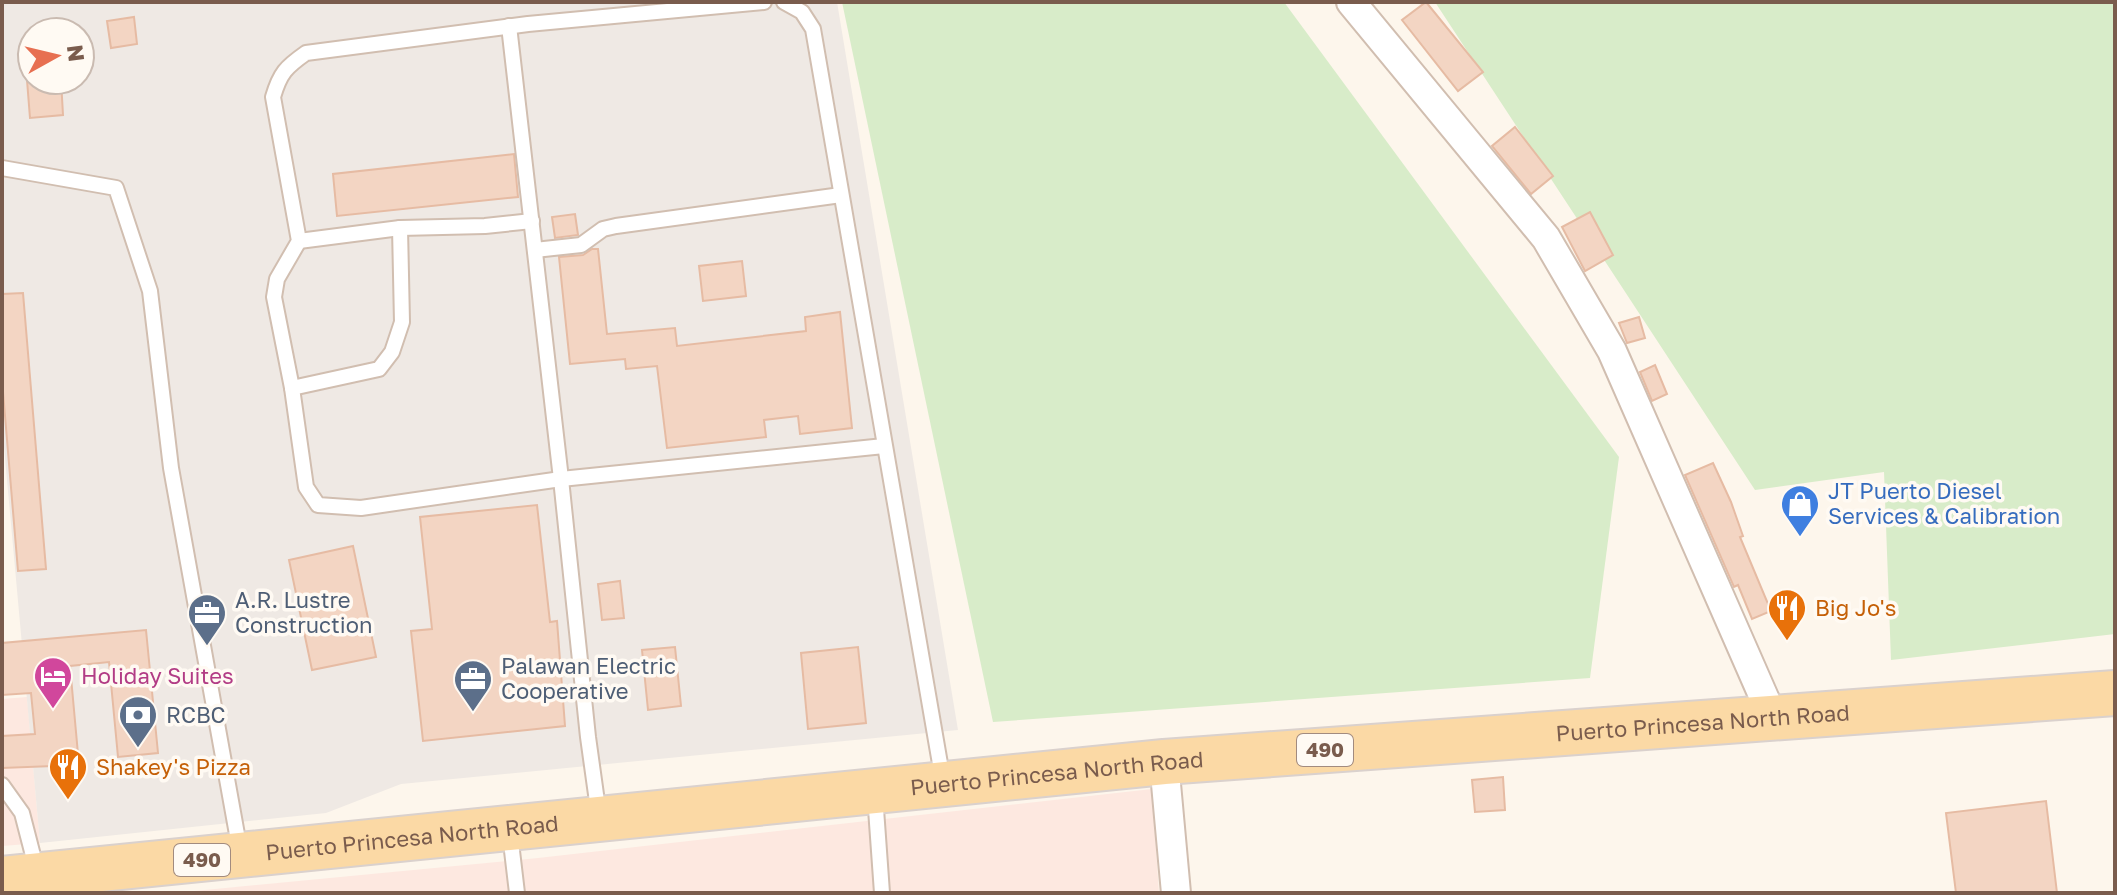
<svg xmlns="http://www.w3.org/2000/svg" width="2117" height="895" viewBox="0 0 2117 895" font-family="'Golos Text',sans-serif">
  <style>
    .commercial { fill: #fde8e0 }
    .industrial { fill: #efe9e4; fill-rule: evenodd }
    .green { fill: #d8ecc9 }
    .building { fill: #f3d5c3; stroke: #e6bba3; stroke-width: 2 }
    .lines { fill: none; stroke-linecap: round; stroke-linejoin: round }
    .service-casing { stroke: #d1beb0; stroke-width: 18 }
    .minor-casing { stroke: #d1beb0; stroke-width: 32 }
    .primary-casing { stroke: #dad1cd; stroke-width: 48 }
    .service { stroke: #fff; stroke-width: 14 }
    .minor { stroke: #fff; stroke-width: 28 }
    .primary { stroke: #fbd9a5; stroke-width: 44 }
    .labels { text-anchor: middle; stroke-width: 7; stroke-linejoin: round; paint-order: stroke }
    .shield { fill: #fffaf3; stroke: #a28b7f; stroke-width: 2 }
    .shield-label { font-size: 20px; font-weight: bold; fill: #7a5c4d }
    .shop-label { font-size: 22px; fill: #366cbe; stroke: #fffaf3; text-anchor: start }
    .service-label { font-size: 22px; fill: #4e5e75; stroke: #fffaf3; text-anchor: start }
    .food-label { font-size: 22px; fill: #c56008; stroke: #fffaf3; text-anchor: start }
    .hotel-label { font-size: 22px; fill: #b23c85; stroke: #fffaf3; text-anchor: start }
    .street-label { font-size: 22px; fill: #7a5c4d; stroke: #fffaf3 }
  </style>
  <rect width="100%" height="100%" fill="#fdf6ec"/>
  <g class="commercial">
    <path d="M27,697L40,843L2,846V699Z"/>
    <path d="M1152,789L1159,893H174L538,858Z"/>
  </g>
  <path class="industrial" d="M2,2H837L958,730L401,784L326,813L40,843L2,425ZM32,32H80V80H32Z"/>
  <g class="green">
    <path d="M842,2H1284L1619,457L1590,678L993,722Z"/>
    <path d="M1435,2H2115V634L1891,660L1884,472L1755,490Z"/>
  </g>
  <g class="building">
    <path d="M1426,2L1483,72L1458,91L1402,20Z"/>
    <path d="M134,17L137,44L111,48L107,21Z"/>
    <path d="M27,80H61L63,115L30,118Z"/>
    <path d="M1515,127L1553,176L1531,194L1492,146Z"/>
    <path d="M514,154L518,197L337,216L333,174Z"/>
    <path d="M1590,212L1613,255L1585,271L1562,227Z"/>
    <path d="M575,214L578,235L555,238L552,217Z"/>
    <path d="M592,249H598L607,334L675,328L677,346L806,331L805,317L840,312L852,428L800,434L798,416L764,420L766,437L667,448L657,366L626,369L625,359L570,364L559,257L583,255Z"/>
    <path d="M742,261L746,296L703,301L699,266Z"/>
    <path d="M23,293L46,569L18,571L2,380V294Z"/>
    <path d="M1639,317L1645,338L1627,343L1619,323Z"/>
    <path d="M1655,365L1667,394L1652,401L1640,372Z"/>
    <path d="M1713,463L1731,502L1743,536L1740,537L1771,611L1752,619L1738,585L1734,587L1685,475Z"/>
    <path d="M537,505L550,622L557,621L565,726L423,741L411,631L432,629L420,517Z"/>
    <path d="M353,546L376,657L312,670L289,560Z"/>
    <path d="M620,581L624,618L602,620L598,584Z"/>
    <path d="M146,630L158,753L118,757L109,662L70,666L79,765L2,768V736L35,734L31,693L2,695V643Z"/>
    <path d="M675,647L681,706L648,710L642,650Z"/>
    <path d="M858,647L866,723L808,729L801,653Z"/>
    <path d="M1503,777L1505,810L1475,812L1472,780Z"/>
    <path d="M2046,801L2057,893H1956L1946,813Z"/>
  </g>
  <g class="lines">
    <defs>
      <g id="service">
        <path d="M764,2L528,24L306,53C286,67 280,73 273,97L299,241L277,279L274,297L292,388L306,487L318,505L361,508L561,479L884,446"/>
        <path d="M784,2L802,12L813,29L943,781"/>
        <path d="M509,26L561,479L588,737L599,816"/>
        <path d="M2,168L116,188L150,291L171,468L240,851"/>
        <path d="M299,241L400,228L485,226L532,221"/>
        <path d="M535,250L581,245L603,229L616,226L841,195"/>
        <path d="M292,388L379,369L392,352L402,322L400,228"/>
        <path d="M2,785L22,813L37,871"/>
        <path d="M875,795L882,893"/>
        <path d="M510,834L517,893"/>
      </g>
      <g id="minor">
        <path d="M1351,2L1546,238L1612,351L1773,718"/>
        <path d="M1164,762L1176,893"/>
      </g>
      <g id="primary">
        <path id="s1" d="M2,879L1164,762L2115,693"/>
      </g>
    </defs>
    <use href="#service" class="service-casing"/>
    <use href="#minor" class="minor-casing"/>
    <use href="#primary" class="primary-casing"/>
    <use href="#service" class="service"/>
    <use href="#minor" class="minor"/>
    <use href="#primary" class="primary"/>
  </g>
  <defs>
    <symbol id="shop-pin" viewBox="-11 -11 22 30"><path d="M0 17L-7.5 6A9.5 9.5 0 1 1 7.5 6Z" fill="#3f7fe0" stroke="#fffaf3"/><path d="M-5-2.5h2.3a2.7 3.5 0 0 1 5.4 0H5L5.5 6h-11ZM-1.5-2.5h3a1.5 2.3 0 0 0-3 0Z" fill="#fff"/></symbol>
    <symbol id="restaurant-pin" viewBox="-11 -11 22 30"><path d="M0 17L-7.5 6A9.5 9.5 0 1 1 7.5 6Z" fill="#e8710a" stroke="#fffaf3"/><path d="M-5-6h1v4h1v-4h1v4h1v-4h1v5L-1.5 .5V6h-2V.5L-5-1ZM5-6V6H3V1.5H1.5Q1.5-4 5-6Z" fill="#fff"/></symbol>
    <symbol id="office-pin" viewBox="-11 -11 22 30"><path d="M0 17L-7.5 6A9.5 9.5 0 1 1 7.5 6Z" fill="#5c6f8a" stroke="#fffaf3"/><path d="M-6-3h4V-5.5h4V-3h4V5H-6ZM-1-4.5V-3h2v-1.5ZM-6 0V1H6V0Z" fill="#fff"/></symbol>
    <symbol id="hotel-pin" viewBox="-11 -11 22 30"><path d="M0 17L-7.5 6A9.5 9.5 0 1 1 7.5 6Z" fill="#d1479c" stroke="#fffaf3"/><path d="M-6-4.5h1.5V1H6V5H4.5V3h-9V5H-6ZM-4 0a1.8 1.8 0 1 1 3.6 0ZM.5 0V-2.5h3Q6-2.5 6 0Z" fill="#fff"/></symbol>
    <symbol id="bank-pin" viewBox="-11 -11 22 30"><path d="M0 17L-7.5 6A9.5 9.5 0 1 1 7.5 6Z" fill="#5c6f8a" stroke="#fffaf3"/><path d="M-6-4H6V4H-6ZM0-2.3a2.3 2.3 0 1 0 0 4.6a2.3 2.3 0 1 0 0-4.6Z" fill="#fff"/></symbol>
  </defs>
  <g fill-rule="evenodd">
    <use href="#shop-pin" x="1778" y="482" width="44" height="60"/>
    <use href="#restaurant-pin" x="1765" y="586" width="44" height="60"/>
    <use href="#office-pin" x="185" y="591" width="44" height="60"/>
    <use href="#hotel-pin" x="31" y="654" width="44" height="60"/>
    <use href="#office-pin" x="451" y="657" width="44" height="60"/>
    <use href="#bank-pin" x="116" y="693" width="44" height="60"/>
    <use href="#restaurant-pin" x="46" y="745" width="44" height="60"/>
  </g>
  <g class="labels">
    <g class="shield">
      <rect x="1297" y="734" width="56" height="32" rx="6"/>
      <rect x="174" y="844" width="56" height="32" rx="6"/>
    </g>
    <g class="shield-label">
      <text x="1325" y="757">490</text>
      <text x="202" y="867">490</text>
    </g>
    <g class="shop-label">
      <text x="1828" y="499">JT Puerto Diesel<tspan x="1828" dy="25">Services &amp; Calibration</tspan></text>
    </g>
    <g class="service-label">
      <text x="235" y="608">A.R. Lustre<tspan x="235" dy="25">Construction</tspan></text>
      <text x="501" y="674">Palawan Electric<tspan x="501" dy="25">Cooperative</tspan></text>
      <text x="166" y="723">RCBC</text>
    </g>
    <g class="food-label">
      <text x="1815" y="616">Big Jo's</text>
      <text x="96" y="775">Shakey's Pizza</text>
    </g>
    <g class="hotel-label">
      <text x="81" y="684">Holiday Suites</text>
    </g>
    <g class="street-label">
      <text dy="8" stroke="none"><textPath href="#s1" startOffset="1708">Puerto Princesa North Road</textPath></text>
      <text dy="8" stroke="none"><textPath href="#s1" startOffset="1060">Puerto Princesa North Road</textPath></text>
      <text dy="8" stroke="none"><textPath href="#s1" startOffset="412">Puerto Princesa North Road</textPath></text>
    </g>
  </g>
  <rect width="2117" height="895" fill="none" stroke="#7a5c4d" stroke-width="8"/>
  <g transform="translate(56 56) rotate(82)"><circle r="38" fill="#fffaf3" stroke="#cabbb1" stroke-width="2"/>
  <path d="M0-6L14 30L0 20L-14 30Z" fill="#e76f51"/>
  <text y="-12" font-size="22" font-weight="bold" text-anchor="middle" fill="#7a5c4d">N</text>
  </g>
</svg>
